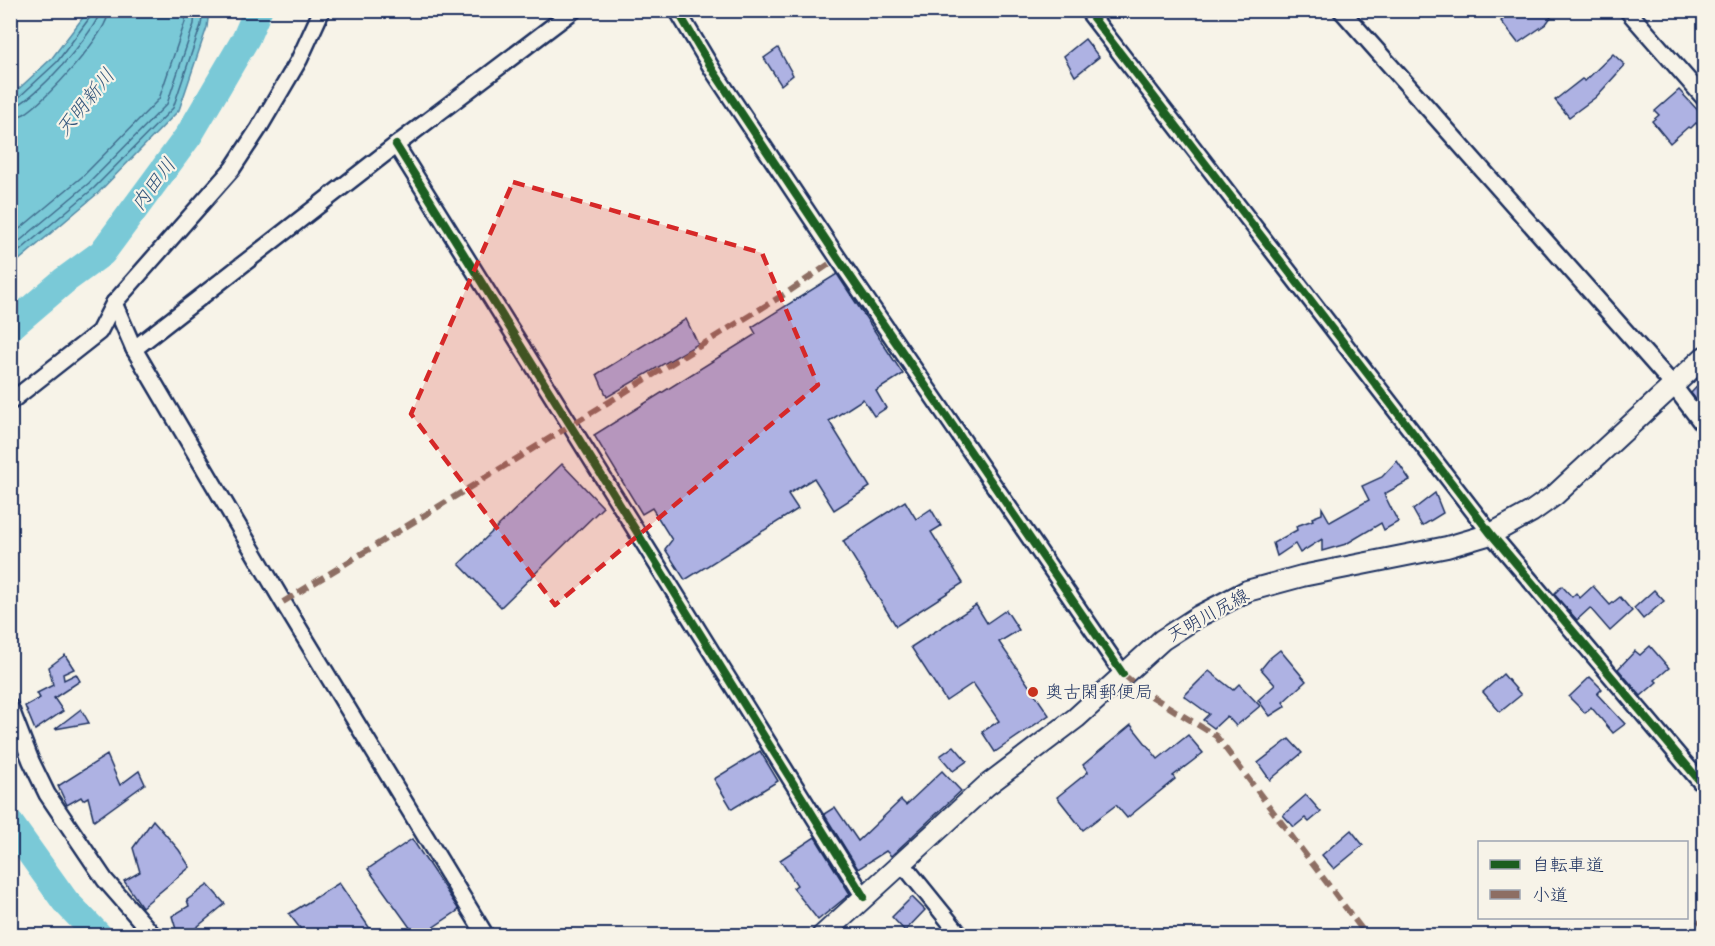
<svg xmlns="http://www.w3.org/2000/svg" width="1715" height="946" viewBox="0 0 1715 946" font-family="'Architects Daughter','Klee One',sans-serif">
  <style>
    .water { fill: #7ac9d7; stroke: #548ba7; stroke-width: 1.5 }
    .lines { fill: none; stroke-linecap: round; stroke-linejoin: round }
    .shore { stroke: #416d8e; stroke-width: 1.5 }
    .river { stroke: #7ac9d7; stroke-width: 28 }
    .building { fill: #aeb2e3; stroke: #1b2f5e; stroke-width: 1.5 }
    .minor-casing { stroke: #1b2f5e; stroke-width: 20 }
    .major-casing { stroke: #1b2f5e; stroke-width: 24 }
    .minor { stroke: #f7f3e8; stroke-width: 15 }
    .major { stroke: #f7f3e8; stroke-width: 20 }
    .quiet { stroke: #8d6e63; stroke-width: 6; stroke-dasharray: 12 6; stroke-linecap: butt }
    .cycleway-casing { stroke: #f7f3e8; stroke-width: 11 }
    .cycleway { stroke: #1b5e20; stroke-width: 8 }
    .marked { fill: #d62828; fill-opacity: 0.2; stroke: #d62828; stroke-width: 4.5; stroke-dasharray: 12 8; stroke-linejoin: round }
    .poi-dot { fill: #c8321e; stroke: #f7f3e8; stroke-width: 2 }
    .labels { text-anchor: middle; stroke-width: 4.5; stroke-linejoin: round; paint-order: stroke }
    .street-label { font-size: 18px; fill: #1b2f5e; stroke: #f7f3e8 }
    .poi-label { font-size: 18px; fill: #1b2f5e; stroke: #f7f3e8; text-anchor: start }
    .water-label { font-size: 20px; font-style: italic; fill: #33567c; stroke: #f7f3e8 }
  </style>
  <rect width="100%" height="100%" fill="#f7f3e8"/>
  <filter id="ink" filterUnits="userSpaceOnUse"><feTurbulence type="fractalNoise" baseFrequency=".0167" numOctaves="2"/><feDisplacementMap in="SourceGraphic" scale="12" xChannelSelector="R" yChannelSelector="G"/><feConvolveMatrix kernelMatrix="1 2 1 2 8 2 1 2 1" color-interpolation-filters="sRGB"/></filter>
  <g filter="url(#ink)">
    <path class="water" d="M88,11H209L207,27L179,110L98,193L11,267V96L52,58Z"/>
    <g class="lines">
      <g class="shore">
        <path d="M10,100L17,99L57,62L91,16L93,10"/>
        <path d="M10,108C29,107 99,29 100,10"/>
        <path d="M10,117C15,117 20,116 24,114C45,102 108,33 109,10"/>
        <path d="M10,237L83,176L159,99L185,22L186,10"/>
        <path d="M10,249L89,183L167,104L194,24L195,10"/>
        <path d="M10,259L94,188L173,108L201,25L203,10"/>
      </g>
      <g class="river">
        <path d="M10,327L65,280L102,253L189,135L246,38L258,10"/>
        <path d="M10,824L65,901L99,936"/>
      </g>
    </g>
    <g class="building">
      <path d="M1511,10H1556L1546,24L1518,43L1501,21Z"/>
      <path d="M1085,39L1099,57L1075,76L1064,56Z"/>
      <path d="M778,48L793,75L781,85L764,58Z"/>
      <path d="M1613,54L1625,65L1596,97L1569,117L1555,100L1582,79L1585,81Z"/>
      <path d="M1679,90L1704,117V130L1696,123L1691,128L1688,127L1670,143L1652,121L1659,115L1655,111Z"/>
      <path d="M837,274L903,374L876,391L886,408L874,416L863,399L829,421L870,487L834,510L814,478L788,494L798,509L685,580L665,549L672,540L652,508L642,514L594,435L756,334L752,327Z"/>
      <path d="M686,319L698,344L607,397L597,374Z"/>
      <path d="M1704,379V410L1691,393Z"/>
      <path d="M1397,461L1410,480L1384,494L1398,522L1384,530L1381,523L1346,544L1322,551V539L1300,553L1295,544L1277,556L1273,543L1297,530L1296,526L1313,520L1312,518L1322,514V508L1330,522L1369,500L1362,486L1382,477Z"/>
      <path d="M562,464L603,507L501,607L459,564Z"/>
      <path d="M1435,493L1443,513L1422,526L1413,510Z"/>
      <path d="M905,501L916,519L931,509L941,526L931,532L963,583L896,626L843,541Z"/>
      <path d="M1562,586L1572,597L1576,593L1580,598L1593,586L1610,605L1620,597L1632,611L1610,631L1590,608L1577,620L1554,594Z"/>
      <path d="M1654,590L1664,601L1643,619L1634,608Z"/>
      <path d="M976,605L987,623L1006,610L1019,630L999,642L1049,715L995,752L982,732L999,721L973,683L946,701L911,647Z"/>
      <path d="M1650,646L1669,668L1655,680L1657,682L1641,696L1618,669L1635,651L1640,655Z"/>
      <path d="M1280,650L1306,681L1283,702L1286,706L1270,716L1258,700L1275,685L1261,669L1270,658Z"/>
      <path d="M65,655L74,669L63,674L64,680L76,674L80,681L54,698L63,711L35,730L25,706L40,698L37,693L53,685L49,667Z"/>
      <path d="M1209,671L1233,690L1239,684L1260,706L1236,726L1227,716L1214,728L1203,720L1209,714L1184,696Z"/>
      <path d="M1503,674L1521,695L1500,712L1483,692Z"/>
      <path d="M1590,677L1602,689L1597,694L1625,724L1613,733L1591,707L1585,713L1569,697Z"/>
      <path d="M81,709L89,723L55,729Z"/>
      <path d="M1131,725L1158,759L1188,735L1203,753L1173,776L1175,779L1127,818L1116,805L1083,830L1057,797L1088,772L1083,765Z"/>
      <path d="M1289,739L1302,753L1270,780L1258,763Z"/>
      <path d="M954,746L967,761L953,771L940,756Z"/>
      <path d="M760,751L778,781L732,809L714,779Z"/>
      <path d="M107,755L120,785L139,771L145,784L94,821L88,797L83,800L81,797L67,805L58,786Z"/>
      <path d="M942,771L961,791L891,856L886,851L858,869L824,814L835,807L858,841L901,800L906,805Z"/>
      <path d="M1306,795L1321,812L1309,822L1305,818L1294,827L1283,815Z"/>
      <path d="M153,820L179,850L190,867L142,907L124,881L140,872L133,848Z"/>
      <path d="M1351,830L1363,845L1334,869L1322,855Z"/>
      <path d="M815,837L850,894L818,920L793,888L797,885L780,860Z"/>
      <path d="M412,839L459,910L420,936H416L368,869Z"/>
      <path d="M339,883L375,936H306L289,914Z"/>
      <path d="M208,885L225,904L186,936H178L172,916L189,906L187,900Z"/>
      <path d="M912,897L925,910L905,931L892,917Z"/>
    </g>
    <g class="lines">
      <defs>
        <g id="minor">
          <path d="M677,10L714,72L838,258L1123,674"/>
          <path d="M1087,10L1491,534L1704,786"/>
          <path d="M1341,10L1673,385L1704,426"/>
          <path d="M1627,10L1704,98"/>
          <path d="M396,145L864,897"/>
          <path d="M114,303L134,349L283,602L486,936"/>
          <path d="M134,349L396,145L574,10"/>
          <path d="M10,402L99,332L114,303L232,169L259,128L299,60L322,10"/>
          <path d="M10,707L31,761L47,794L105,880L154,936"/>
          <path d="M902,863L961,936"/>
        </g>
        <path id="major" d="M822,936L986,786L1076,718L1162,640L1199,616L1247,591L1302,576L1447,547L1491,534L1531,512L1555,495L1704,357"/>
      </defs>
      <use href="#minor" class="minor-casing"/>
      <use href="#major" class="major-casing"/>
      <use href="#minor" class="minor"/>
      <use href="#major" class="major"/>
      <g class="quiet">
        <path d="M283,602L788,292L838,258"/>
        <path d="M1123,674L1143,691L1216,736L1367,936"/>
        <path d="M1685,936L1704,919"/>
      </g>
      <defs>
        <g id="cycleway">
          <path d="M677,10L714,72L838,258L1123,674"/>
          <path d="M1087,10L1491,534L1704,786"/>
          <path d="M396,145L864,897"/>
        </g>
      </defs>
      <use href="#cycleway" class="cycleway-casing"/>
      <use href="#cycleway" class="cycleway"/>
    </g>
  </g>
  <path class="marked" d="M513,182L762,253L818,385L555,605L411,414Z"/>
  <circle class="poi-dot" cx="1033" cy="692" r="6"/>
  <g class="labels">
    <g class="street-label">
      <text transform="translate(1208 615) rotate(-29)" y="6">天明川尻線</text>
    </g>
    <g class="poi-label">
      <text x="1045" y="698">奥古閑郵便局</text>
    </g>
    <g class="water-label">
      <text transform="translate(85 102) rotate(-51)" y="7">天明新川</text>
      <text transform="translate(153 184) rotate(-53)" y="7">内田川</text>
    </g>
  </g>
  <rect width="1715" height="946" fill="none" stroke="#f7f3e8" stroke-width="36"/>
  <rect x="18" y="18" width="1679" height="910" fill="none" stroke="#1b2f5e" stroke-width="2" filter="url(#ink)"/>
  <rect x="1478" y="841" width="210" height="78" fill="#f7f3e8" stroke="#9fa5b1" stroke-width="1.5"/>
  <rect x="1490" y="860" width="30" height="9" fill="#1b5e20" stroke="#9fa5b1" stroke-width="1.5"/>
  <text x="1532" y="871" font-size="18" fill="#1b2f5e">自転車道</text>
  <rect x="1490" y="890" width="30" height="9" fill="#8d6e63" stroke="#9fa5b1" stroke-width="1.5"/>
  <text x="1532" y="901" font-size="18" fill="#1b2f5e">小道</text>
</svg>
